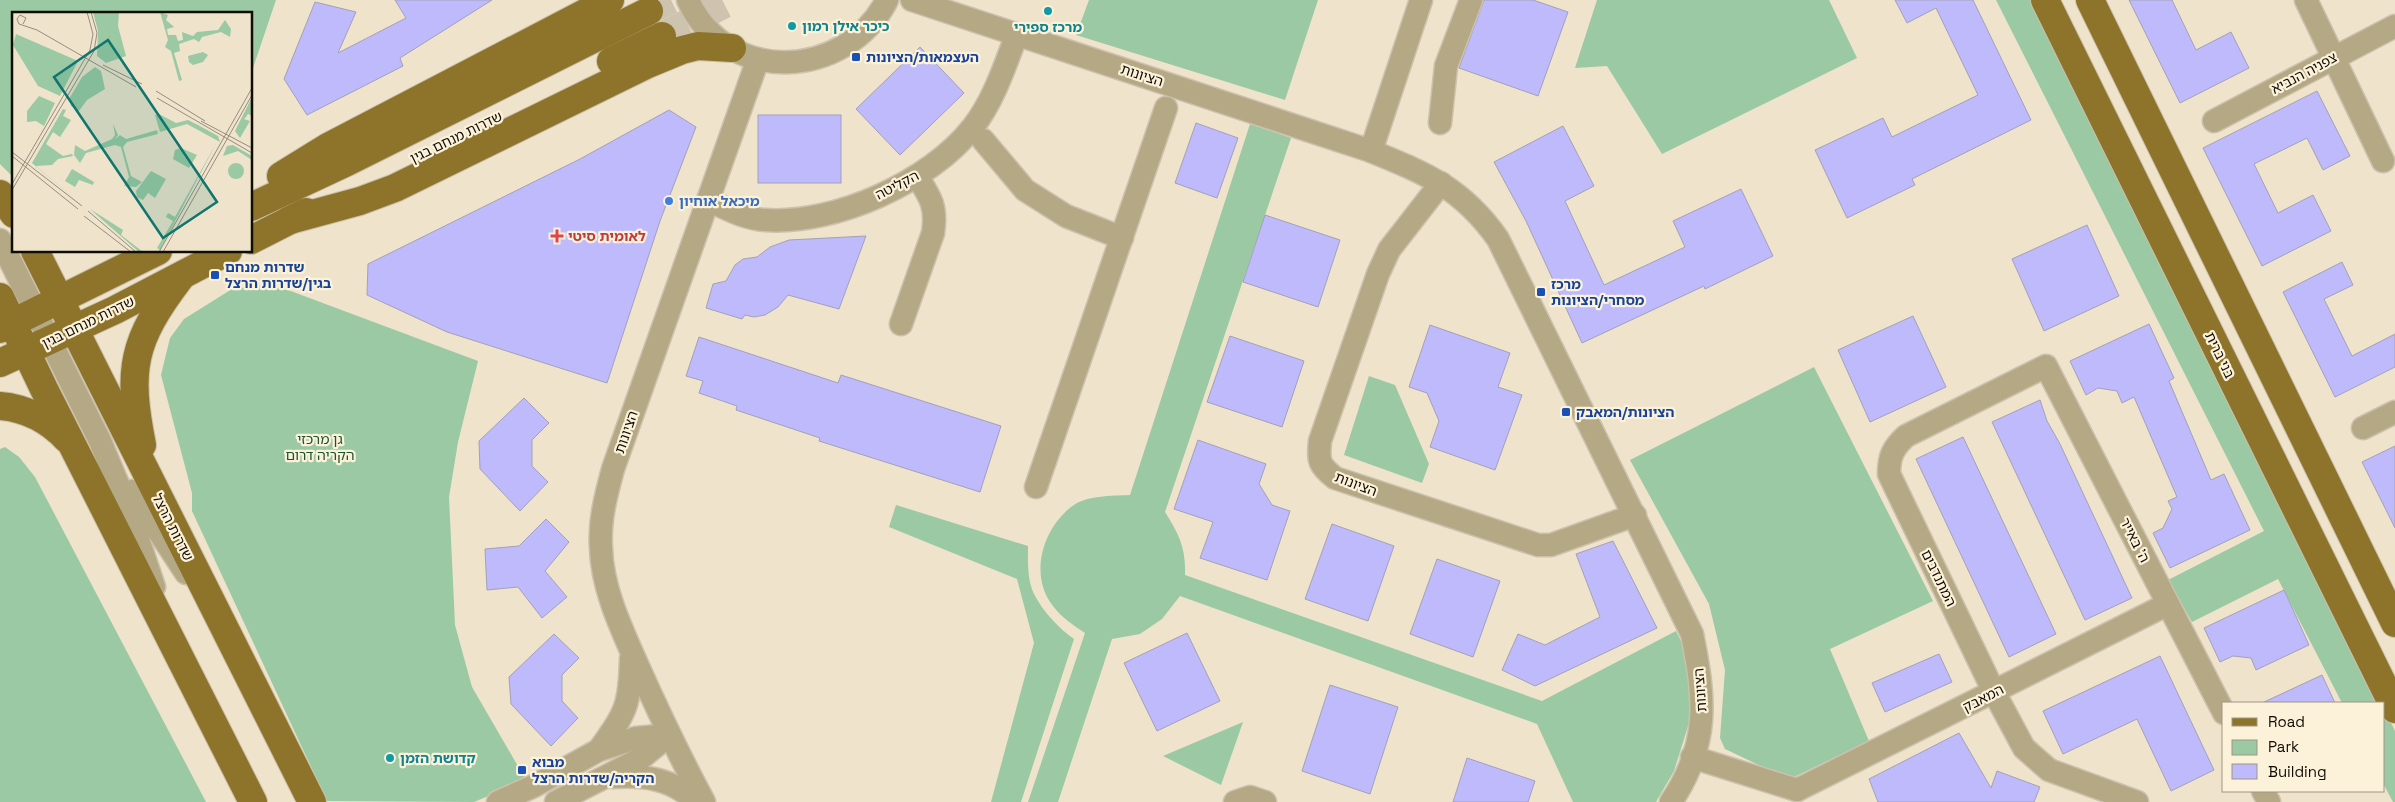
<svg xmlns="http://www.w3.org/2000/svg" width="2395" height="802" viewBox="0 0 2395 802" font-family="'Space Grotesk','Noto Sans Hebrew',sans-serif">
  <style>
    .green { fill: #9ac9a4 }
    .building { fill: #bebafb; stroke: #a2a1b9 }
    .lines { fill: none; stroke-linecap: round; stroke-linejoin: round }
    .major-tunnel { stroke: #cec3ae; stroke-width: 28; stroke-dasharray: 28 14; stroke-linecap: butt }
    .minor-casing { stroke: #cbc1ac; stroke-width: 25 }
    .major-casing { stroke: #cbc1ac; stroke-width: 30 }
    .minor { stroke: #b5a885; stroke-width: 22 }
    .major { stroke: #8d742a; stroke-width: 28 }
    .culture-dot { fill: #0f9aa8; stroke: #fcf1d9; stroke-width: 2 }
    .transit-dot { fill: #1a4fb4; stroke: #fcf1d9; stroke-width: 2 }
    .shop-dot { fill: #3f7fe0; stroke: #fcf1d9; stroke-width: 2 }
    .health-dot { fill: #e0444e; stroke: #fcf1d9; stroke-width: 2 }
    .labels { text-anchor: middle; stroke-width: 4.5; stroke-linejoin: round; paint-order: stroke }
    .culture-label { font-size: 14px; font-weight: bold; fill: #0d838f; stroke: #fcf1d9; text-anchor: start }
    .transit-label { font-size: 14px; font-weight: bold; fill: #164399; stroke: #fcf1d9; text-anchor: start }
    .street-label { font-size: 14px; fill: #100d05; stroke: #fcf1d9 }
    .shop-label { font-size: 14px; font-weight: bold; fill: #366cbe; stroke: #fcf1d9; text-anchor: start }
    .health-label { font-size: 14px; font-weight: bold; fill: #be3a42; stroke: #fcf1d9; text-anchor: start }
    .park-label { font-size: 14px; fill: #1b532e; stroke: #fcf1d9 }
    .inset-road { fill: none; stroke: #968d7c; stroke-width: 1 }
    .view { fill: #0f766e; fill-opacity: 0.15; stroke: #0f766e; stroke-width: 2.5 }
    .inset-edge { fill: none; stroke: #100d05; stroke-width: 2.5 }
  </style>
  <rect width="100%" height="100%" fill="#efe3cc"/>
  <g class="green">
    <path d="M0,0H276L251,74V14H14V178L0,164Z"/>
    <path d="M1089,0H1318L1285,100L1076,35Z"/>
    <path d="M1597,0H1829L1857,58L1662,154L1607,66L1575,68Z"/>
    <path d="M1996,0H2035L2381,703H2342L2278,579L2192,622L2168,580L2264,531Z"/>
    <path d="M1250,124L1291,138L1165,512C1179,534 1186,548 1185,575L1542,701L1676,631L1693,665L1689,723L1674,771L1656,802H1573L1537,724L1180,596L1162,619L1140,634L1112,639L1058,802H1028L1085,633C1073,625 1061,617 1053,606C1029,576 1042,530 1071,507C1086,495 1111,496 1130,495Z"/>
    <path d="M260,285L288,290L478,361L458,442L449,497L455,625L472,687L526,780L474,802L327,801L192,511V493L161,375L170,338L184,319L232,289Z"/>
    <path d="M1814,367L1933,601L1830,649L1869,741L1794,777L1765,768L1725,749L1720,738L1725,670L1709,604L1630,460Z"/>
    <path d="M1369,376L1395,385L1429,464L1422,483L1344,455Z"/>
    <path d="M5,447L19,457L35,477L206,802H0V449Z"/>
    <path d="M896,505L1028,546C1028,561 1027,580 1034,594C1042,610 1059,629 1074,639L1021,802H991L1034,643L1017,579L889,527Z"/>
    <path d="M2384,708L2395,731V802H2393L2384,785Z"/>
    <path d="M1243,722L1221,785L1163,756Z"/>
  </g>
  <g class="building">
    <path d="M395,0H492L400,58L403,66L307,115L284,79L315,2L356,12L338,53L406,18Z"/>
    <path d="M1484,0H1533L1568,12L1538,96L1459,68Z"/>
    <path d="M1895,0H1973L2031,120L1912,179L1915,185L1847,218L1815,150L1883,118L1892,137L1978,95L1936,8L1907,23Z"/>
    <path d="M2129,0H2172L2196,50L2231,32L2249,68L2180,103Z"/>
    <path d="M920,47L964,93L900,155L856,109Z"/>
    <path d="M2317,91L2350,156L2323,170L2307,138L2254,164L2278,213L2313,195L2331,231L2262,266L2203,148Z"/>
    <path d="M669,110L696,127L660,221L607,383L447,332L367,295L368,264L580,159Z"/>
    <rect x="758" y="115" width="83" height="68"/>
    <path d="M1196,123L1238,138L1217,198L1175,183Z"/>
    <path d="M1563,126L1594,186L1565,201L1604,285L1685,247L1673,221L1741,189L1773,256L1705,289L1704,286L1582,343L1526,221L1494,162Z"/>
    <path d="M1265,215L1340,240L1318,307L1243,282Z"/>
    <path d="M2087,225L2119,296L2044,331L2012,259Z"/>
    <path d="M866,236L839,309L788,295L778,307L765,315L754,317L745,315L742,319L706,308L713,284L726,281L735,265L743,259L757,257L770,247L789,240Z"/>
    <path d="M2342,262L2353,285L2324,299L2352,356L2395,334V367L2335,397L2283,292Z"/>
    <path d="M1913,316L1946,387L1870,422L1838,350Z"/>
    <path d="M2149,324L2174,378L2169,381L2211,480L2224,474L2250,530L2170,568L2153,533L2163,528L2172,509L2168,501L2177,497L2134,397L2122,403L2117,391L2098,388L2086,395L2070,361Z"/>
    <path d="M1430,325L1510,353L1498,387L1522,395L1495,470L1430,447L1439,421L1427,393L1409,387Z"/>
    <path d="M1230,336L1304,361L1282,427L1207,402Z"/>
    <path d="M699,337L838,383L841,375L1001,426L980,492L819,441L820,438L736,410L737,406L699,393L703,381L686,376Z"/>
    <path d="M524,398L549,423L532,440V466L548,482L520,511L480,469L479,441Z"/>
    <path d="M2040,400L2047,421L2060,444L2132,598L2085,620L1992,422Z"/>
    <path d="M1963,437L2056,634L2009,657L1916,459Z"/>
    <path d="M1198,440L1266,464L1259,484L1272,505L1290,511L1267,580L1200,558L1213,522L1174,509Z"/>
    <path d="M2395,446V528L2362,462Z"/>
    <path d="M546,519L569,542L545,571L567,597L542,618L518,587L487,590L485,549L519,546Z"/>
    <path d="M1332,524L1394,546L1368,621L1305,599Z"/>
    <path d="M1613,541L1657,628L1535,686L1502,670L1518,634L1545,645L1600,617L1576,554Z"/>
    <path d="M1437,559L1500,581L1473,657L1410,634Z"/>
    <path d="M2284,590L2309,645L2256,670L2251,658L2233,656L2220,662L2204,628Z"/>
    <path d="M1187,633L1220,701L1157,731L1124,663Z"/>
    <path d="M554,634L579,658L562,675V701L578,718L551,746L511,704L509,677Z"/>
    <path d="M1939,654L1952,682L1885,712L1872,683Z"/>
    <path d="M2160,656L2214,770L2171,791L2137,719L2063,754L2043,711Z"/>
    <path d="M2322,675L2335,703H2262Z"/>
    <path d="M1330,685L1398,707L1370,794L1302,771Z"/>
    <path d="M1959,733L1991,788L1997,771L2040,787L2034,802H1878L1869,779Z"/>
    <path d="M1467,758L1535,781L1528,802H1453Z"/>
  </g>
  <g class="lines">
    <g class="major-tunnel">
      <path d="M649,11L671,0"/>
      <path d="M662,36L733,0"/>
    </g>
    <defs>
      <g id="minor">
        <path d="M688,0C727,86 846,80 887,0"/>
        <path d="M912,0L1371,151C1427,174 1462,188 1498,239L1692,634C1705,698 1710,744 1671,802"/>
        <path d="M2306,0L2383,161"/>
        <path d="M2214,121L2395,26"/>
        <path d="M1440,123L1446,66L1471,0"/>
        <path d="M983,140L1025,190L1066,216L1122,238"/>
        <path d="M1371,151L1421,0"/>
        <path d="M1441,183L1389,250L1378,274L1320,441C1318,462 1319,465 1335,478L1538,545H1551L1635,515"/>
        <path d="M708,200C725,208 745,219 765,220C835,225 930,182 973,127C994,100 1005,65 1017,34"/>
        <path d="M0,240L100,441L127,506L154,587"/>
        <path d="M901,324L933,233C937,207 931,198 917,176"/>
        <path d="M2363,428L2395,412"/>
        <path d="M1036,487L1166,108"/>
        <path d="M132,491L186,573"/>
        <path d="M599,750C626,712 630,706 631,659"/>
        <path d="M1692,757L1797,790"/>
        <path d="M612,777C644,775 672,778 696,802"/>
        <path d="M1797,790L2168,604"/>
        <path d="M2263,791L2269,802"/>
        <path d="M498,802L534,786L599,750L636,738L669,735"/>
        <path d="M556,802L640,759L669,735"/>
        <path d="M704,802C680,757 658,711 637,664C621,628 602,588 601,548C599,521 606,495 613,469L758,59"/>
        <path d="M1235,802L1250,797L1265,802"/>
        <path d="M2137,802L2049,770L2024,748L1994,692L1889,474C1889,456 1893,448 1906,436L2046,366L2224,713"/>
      </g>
      <g id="major">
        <path d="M2045,0L2395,709"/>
        <path d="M2090,0L2395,623"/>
        <path d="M611,61L662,36"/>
        <path d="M281,176L328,147L610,0"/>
        <path d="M0,194L14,214"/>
        <path d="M251,207L347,162L649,11"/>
        <path d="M290,220L360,201L395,188L648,64L682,50L698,46L732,48"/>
        <path d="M251,240L306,212"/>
        <path d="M35,251L312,802"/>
        <path d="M0,297L44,389L253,802"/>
        <path d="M0,329L158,251"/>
        <path d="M0,363L115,310L228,251"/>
        <path d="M0,406C25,408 49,420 67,439"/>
        <path d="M142,445C127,369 132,341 180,278"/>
      </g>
    </defs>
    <use href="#minor" class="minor-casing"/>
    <use href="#major" class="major-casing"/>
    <use href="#minor" class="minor"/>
    <use href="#major" class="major"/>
  </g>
  <g class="culture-dot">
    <circle cx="1048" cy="11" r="5"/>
    <circle cx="792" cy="26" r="5"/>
    <circle cx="390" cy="758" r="5"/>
  </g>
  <g class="transit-dot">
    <rect x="851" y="52" width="10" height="10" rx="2.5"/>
    <rect x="210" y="270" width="10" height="10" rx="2.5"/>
    <rect x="1536" y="287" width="10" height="10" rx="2.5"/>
    <rect x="1561" y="407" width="10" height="10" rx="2.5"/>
    <rect x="517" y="765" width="10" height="10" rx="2.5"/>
  </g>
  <circle class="shop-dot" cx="669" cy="201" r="5"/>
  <path class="health-dot" d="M554.5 228.5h5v5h5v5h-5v5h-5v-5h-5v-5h5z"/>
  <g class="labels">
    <g class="culture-label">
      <text x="802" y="31">כיכר אילן רמון</text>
      <text x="1048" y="32" text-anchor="middle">מרכז ספירי</text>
      <text x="400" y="763">קדושת הזמן</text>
    </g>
    <g class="transit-label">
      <text x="866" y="62">העצמאות/הציונות</text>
      <text x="225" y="272">שדרות מנחם<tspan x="225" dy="16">בגין/שדרות הרצל</tspan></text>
      <text x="1551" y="289">מרכז<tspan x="1551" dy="16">מסחרי/הציונות</tspan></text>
      <text x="1576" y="417">הציונות/המאבק</text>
      <text x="532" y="767">מבוא<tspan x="532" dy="16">הקריה/שדרות הרצל</tspan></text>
    </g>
    <g class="street-label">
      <text transform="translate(2304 73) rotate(-28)" y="5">צפניה הנביא</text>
      <text transform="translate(1142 75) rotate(18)" y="5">הציונות</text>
      <text transform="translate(456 137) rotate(-26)" y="5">שדרות מנחם בגין</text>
      <text transform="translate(897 185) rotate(-27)" y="5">הקליטה</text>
      <text transform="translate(88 322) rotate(-26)" y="5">שדרות מנחם בגין</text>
      <text transform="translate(2220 355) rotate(64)" y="5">בני ברית</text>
      <text transform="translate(626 432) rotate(-71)" y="5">הציונות</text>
      <text transform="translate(1356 484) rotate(21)" y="5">הציונות</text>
      <text transform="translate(173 527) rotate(63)" y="5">שדרות הרצל</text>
      <text transform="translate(2135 540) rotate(63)" y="5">ה' באייר</text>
      <text transform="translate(1939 578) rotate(64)" y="5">המתנדבים</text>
      <text transform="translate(1700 690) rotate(-94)" y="5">הציונות</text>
      <text transform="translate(1983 698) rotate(-27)" y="5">המאבק</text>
    </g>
    <g class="shop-label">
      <text x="679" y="206">מיכאל אוחיון</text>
    </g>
    <g class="health-label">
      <text x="568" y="241">לאומית סיטי</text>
    </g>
    <g class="park-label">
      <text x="320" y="444">גן מרכזי<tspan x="320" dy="16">הקריה דרום</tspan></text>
    </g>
  </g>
  <g transform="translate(12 12)">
    <rect width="240" height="240" fill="#efe3cc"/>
    <path d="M81,0H107L106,14L114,44L94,51L85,44L86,19ZM148,0L156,3L154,8L162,15L155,17L156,23H164L166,29L171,28L170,20L181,24L185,20L206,18L213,8L219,17L218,25L209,20L190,25L187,30L182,27L167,32L168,39L162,41L170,68L167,69L159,39L153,35L156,28ZM4,22L66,49L48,84L26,74L1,33ZM191,40L196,43L191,50L181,53L177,50L176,44ZM83,55L89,59L93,77L75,88L67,99L59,94L57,87L70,65ZM27,84L43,91L32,114L24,109L15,110V99ZM240,85V104L236,102L234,105L232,107L238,109L228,126L223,119ZM51,97L54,98L51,104L59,108L48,125L41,120L34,132L51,144L60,142L61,144L46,147L40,153L24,154L70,193L20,151ZM147,102L164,111L176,108L186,113L206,124L208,130L175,112L148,120L143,103ZM101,112L106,123L103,127L108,123L114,127L145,118L146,122L115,130L111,135L119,164L130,170L124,175L112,174L117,165L109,135L103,133L74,141L68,151L62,143L63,133L73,139L100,127L103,123ZM205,130L148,238L145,236L161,209L154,205L156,201L163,205ZM221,133L240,144V148L226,139L211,144L215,134ZM169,136L185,143L177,156L161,147L163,138ZM216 159a8 8 0 1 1 16 0a8 8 0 1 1-16 0ZM60,157L82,170L81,173L67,168L63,175L53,169ZM139,159L154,167L143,186L136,181L131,188L125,185L124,179ZM78,197L111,218L109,223L131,240H127Z" fill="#9ac9a4"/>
    <path class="inset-road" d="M11,12L14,6L8,3L5,7L7,12L25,18L124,75M91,53L130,72M144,79L193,109M145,86L240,141M189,109L240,136M0,140L70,194M0,144L66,197M0,172L78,38L81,22L75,0M0,178L82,39L85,21L79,0M76,199L124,240M72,204L119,240M147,240L240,76M151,240L240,83"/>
    <path class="view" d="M96,28L205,190L151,226L42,65Z"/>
    <rect width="240" height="240" class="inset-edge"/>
  </g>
  <rect x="2222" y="702" width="162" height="90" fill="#fcf1d9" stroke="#9e9684"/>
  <rect x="2232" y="718" width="25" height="8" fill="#8d742a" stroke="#9e9684"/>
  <text x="2268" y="727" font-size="15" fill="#100d05">Road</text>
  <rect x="2232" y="740" width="25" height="15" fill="#9ac9a4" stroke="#9e9684"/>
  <text x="2268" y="752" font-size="15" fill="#100d05">Park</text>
  <rect x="2232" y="764" width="25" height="15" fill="#bebafb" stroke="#9e9684"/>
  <text x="2268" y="777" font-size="15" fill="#100d05">Building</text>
</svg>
